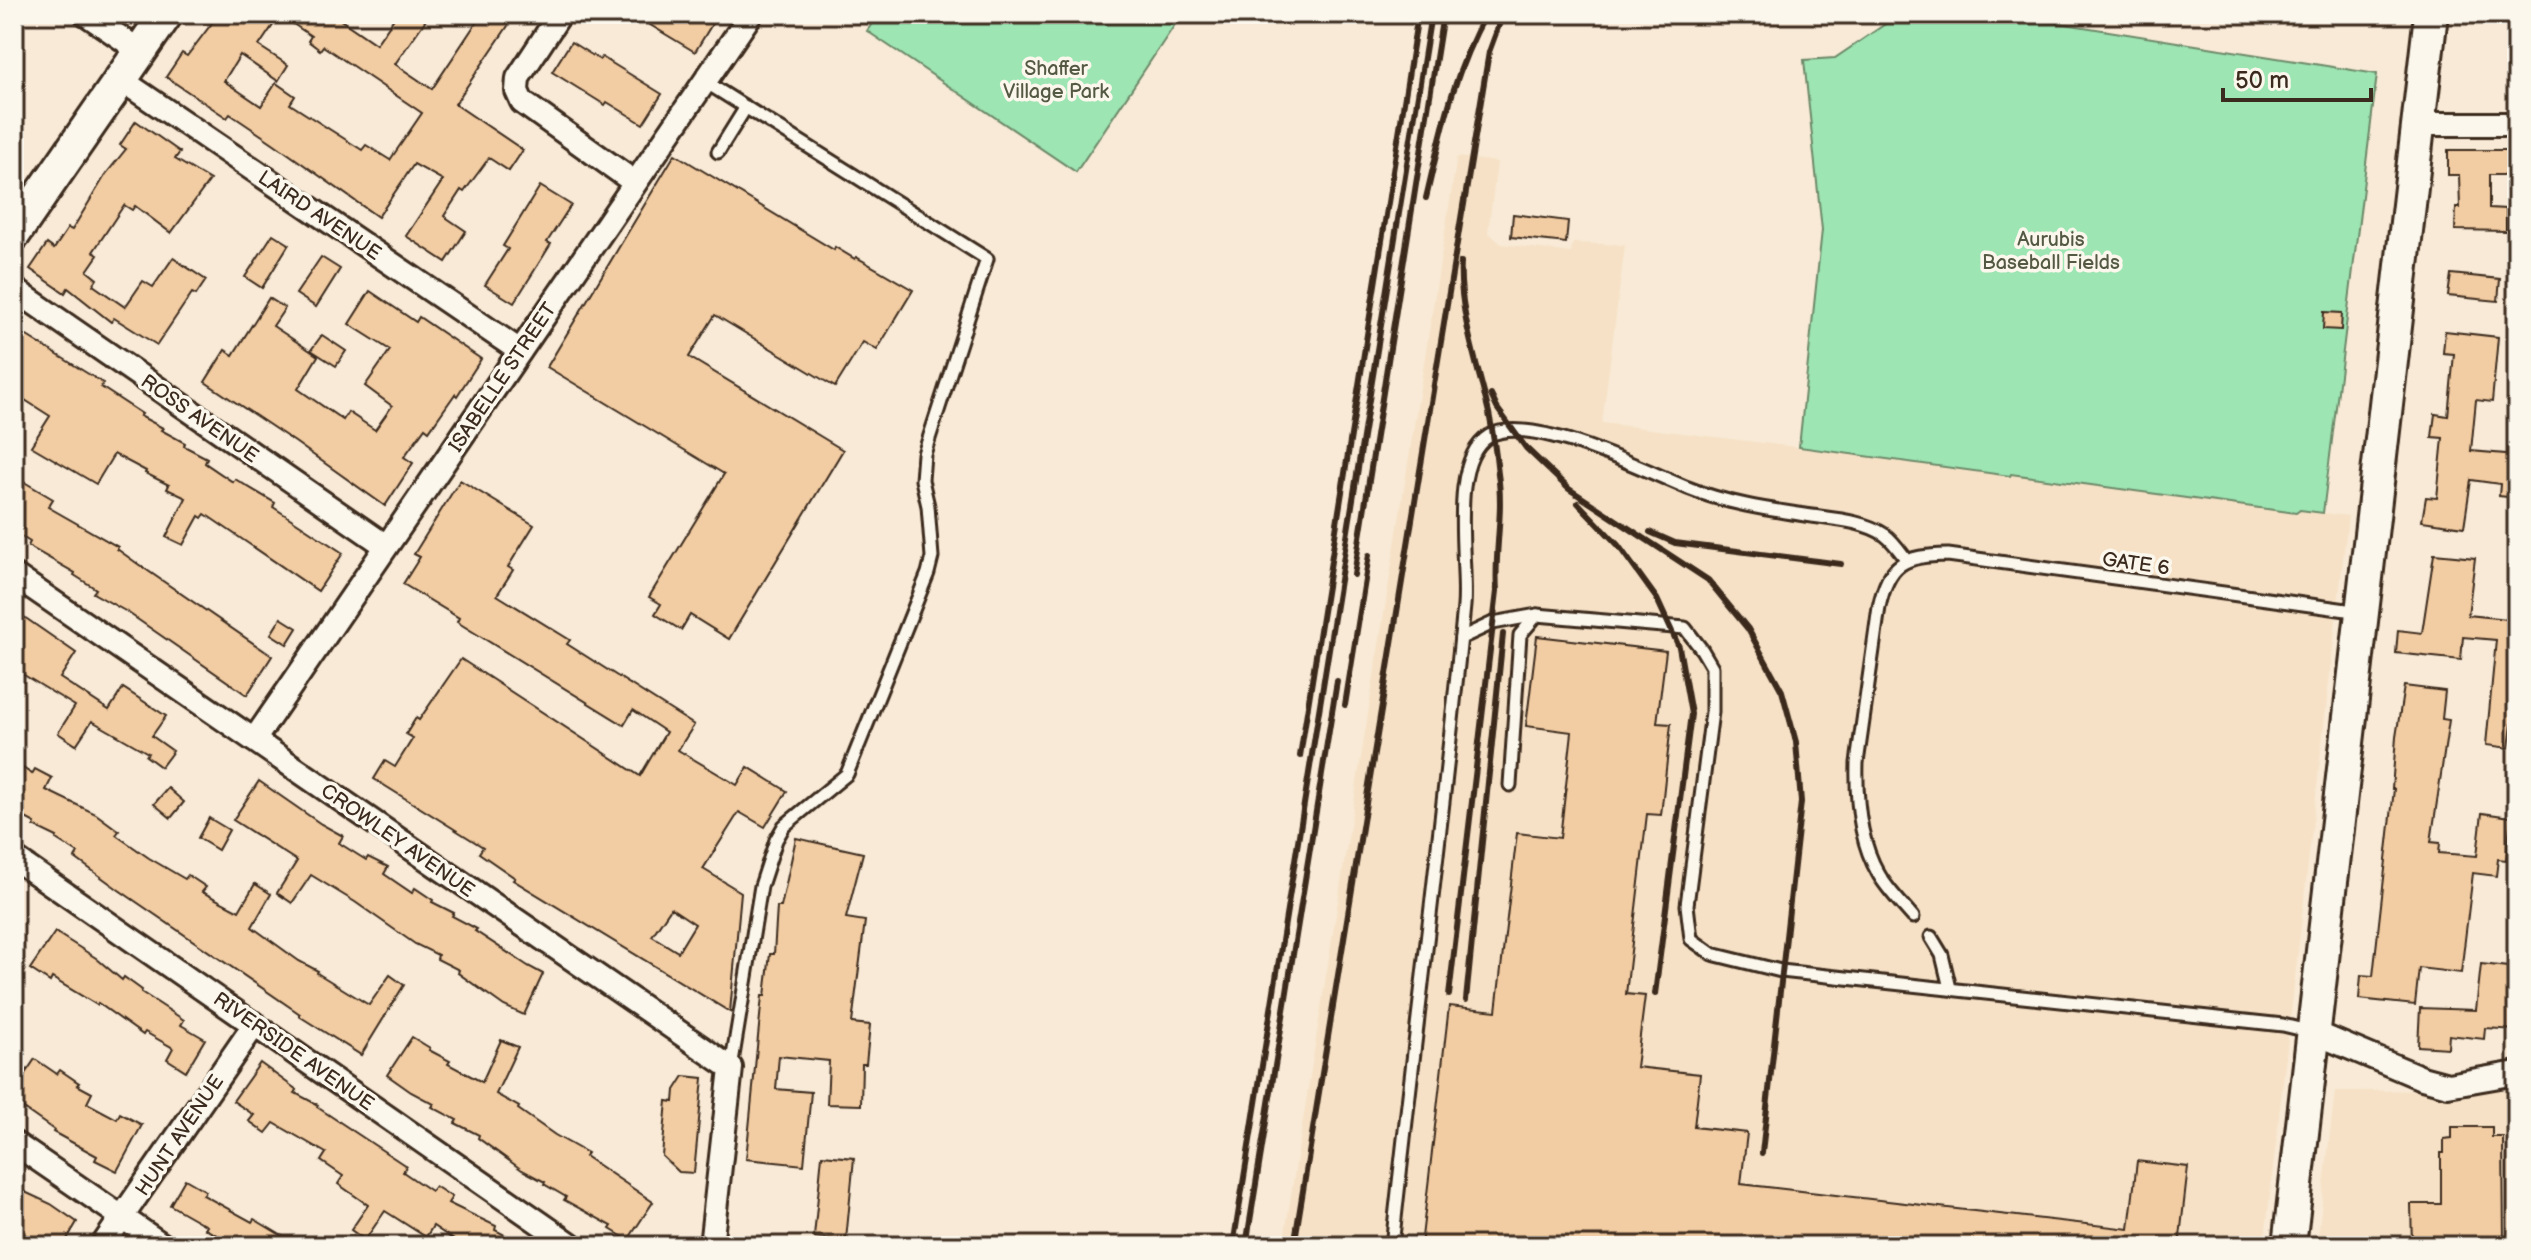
<svg xmlns="http://www.w3.org/2000/svg" width="2531" height="1260" viewBox="0 0 2531 1260" font-family="'Balsamiq Sans',sans-serif">
  <style>
    .built { fill: #f6e1c6 }
    .green { fill: #9de5b3; stroke: #6c8868; stroke-width: 2 }
    .building { fill: #f2cca2; stroke: #3b2a1e; stroke-width: 2; fill-rule: evenodd }
    .lines { fill: none; stroke-linecap: round; stroke-linejoin: round }
    .lane-casing { stroke: #3b2a1e; stroke-width: 17 }
    .street-casing { stroke: #3b2a1e; stroke-width: 28 }
    .secondary-casing { stroke: #3b2a1e; stroke-width: 38 }
    .lane { stroke: #fbf7ec; stroke-width: 11 }
    .street { stroke: #fbf7ec; stroke-width: 22 }
    .secondary { stroke: #fbf7ec; stroke-width: 32 }
    .rail { stroke: #3b2a1e; stroke-width: 6 }
    .labels { text-anchor: middle; stroke-width: 7; stroke-linejoin: round; paint-order: stroke }
    .park-label { font-size: 20px; fill: #545943; stroke: #fbf7ec }
    .street-label { font-size: 20px; fill: #3b2a1e; stroke: #fbf7ec }
  </style>
  <rect width="100%" height="100%" fill="#f8ead6"/>
  <filter id="ink" filterUnits="userSpaceOnUse"><feTurbulence type="fractalNoise" baseFrequency=".0125" numOctaves="2"/><feDisplacementMap in="SourceGraphic" scale="16" xChannelSelector="R" yChannelSelector="G"/><feConvolveMatrix kernelMatrix="1 2 1 2 8 2 1 2 1" color-interpolation-filters="sRGB"/></filter>
  <g filter="url(#ink)">
    <g class="built">
      <path d="M1457,157L1497,162L1488,232L1501,244L1571,253L1573,243L1625,245L1602,423L2348,516L2264,1246H1283Z"/>
      <path d="M2517,1090V1246H2317L2335,1091Z"/>
    </g>
    <g class="green">
      <path d="M878,14H1182L1076,172L867,31Z"/>
      <path d="M1900,14H2003L2377,74L2323,513L2300,510L2296,513L2011,474L2010,476L1799,447L1822,230L1804,60L1835,58Z"/>
    </g>
    <g class="building">
      <path d="M219,14H332L376,44L397,14H430L395,64L432,89L482,14H516L455,104L523,150L509,171L489,158L464,192L461,190L444,216L466,231L446,262L406,236L443,180L414,164L378,217L273,143L230,114L227,118L166,77L182,53L187,56ZM280,15L311,36L308,41L320,50L323,46L422,113L390,160L366,145L362,150L290,104L295,96L276,83L261,106L224,81L240,55L278,81L288,65L259,46Z"/>
      <path d="M632,14H696L712,24L695,52Z"/>
      <path d="M571,42L600,60L602,57L662,94L643,124L607,102L605,105L552,72Z"/>
      <path d="M136,121L180,152L175,159L210,180L171,233L135,206L132,210L124,205L93,252L98,255L87,271L97,279L93,285L125,307L143,281L153,287L173,258L206,280L196,295L192,293L157,345L114,318L111,322L68,288L65,293L30,269L47,244L54,249L68,228L72,230L106,174L126,149L120,145Z"/>
      <path d="M2448,150H2517V175H2489V208L2506,209V231L2455,230L2456,208H2460L2459,175H2448Z"/>
      <path d="M675,154L834,250L835,247L855,259L856,257L913,290L877,350L863,342L835,387L715,315L689,357L843,450L729,639L690,615L681,630L655,614L661,604L649,597L724,474L547,367Z"/>
      <path d="M540,186L571,205L547,242L551,244L514,303L485,285L508,249L503,246Z"/>
      <path d="M1513,214L1568,221L1566,243L1511,237Z"/>
      <path d="M273,234L289,244L262,288L245,277Z"/>
      <path d="M321,257L340,269L316,307L296,294Z"/>
      <path d="M2451,274L2500,279L2498,301L2448,296Z"/>
      <path d="M370,291L416,322L419,317L481,359L457,396L455,394L429,431L425,428L404,457L413,463L385,506L295,442L205,382L225,350L233,355L269,298L285,308L273,326L318,356L298,389L343,420L348,412L375,430L392,406L365,386L390,350L349,324Z"/>
      <path d="M2324,312L2342,313L2341,330L2323,329Z"/>
      <path d="M14,328L103,383L101,387L142,414L140,416L163,428L161,430L185,443L184,446L207,458L205,463L233,482L235,479L275,503L273,507L343,553L318,591L205,514L202,518L199,516L183,545L166,537L186,498L167,489L169,485L145,473L146,471L114,454L96,484L31,446L50,416L14,393Z"/>
      <path d="M2445,331L2498,337L2492,402L2476,400L2471,451L2517,455V498L2499,496L2500,484L2471,480L2464,527L2422,521L2426,497L2437,498L2443,438L2432,437L2435,414L2448,416L2454,354L2443,353Z"/>
      <path d="M322,335L346,351L336,366L311,350Z"/>
      <path d="M14,476L53,499L48,507L118,547L117,549L138,564L272,656L247,695L127,612L93,593L96,589L74,575L75,573L28,546L30,542L14,532Z"/>
      <path d="M460,480L534,525L508,567L513,570L497,595L570,640L567,644L694,725L678,750L737,785L748,767L787,791L765,827L739,812L703,869L741,892L730,1012L513,880L515,878L479,853L483,847L374,779L385,761L395,767L413,738L406,734L416,718L419,720L461,659L640,776L666,732L633,710L624,725L457,622L459,618L403,584L420,557L414,554ZM671,908L695,924L678,952L652,936Z"/>
      <path d="M2434,554L2475,558L2468,615L2517,620V684L2509,748L2486,745L2496,640L2463,637L2461,660L2396,653L2398,630L2422,633Z"/>
      <path d="M14,610L76,653L60,678L109,710L123,688L166,716L152,736L173,751L161,767L146,756L148,753L92,721L76,745L58,733L75,706L14,669Z"/>
      <path d="M281,618L297,628L287,644L271,634Z"/>
      <path d="M1537,636L1666,651L1657,723L1671,724L1661,815L1647,814L1626,994L1645,996L1636,1067L1700,1074L1694,1127L1747,1133L1741,1184L2129,1229L2137,1161L2188,1167L2179,1246H1421L1449,1006L1496,1011L1517,833L1560,838L1572,732L1526,726Z"/>
      <path d="M2404,686L2445,691L2442,719L2449,720L2431,842L2440,843L2439,853L2477,856L2482,813L2511,817L2506,860L2498,859L2496,876L2473,873L2461,973L2419,968L2415,1005L2359,999L2361,975L2373,976L2394,789H2392L2396,737Z"/>
      <path d="M14,762L32,774L35,769L52,778L46,790L96,814L119,831L116,835L149,858L185,879L188,875L206,887L202,892L239,911L255,884L271,894L252,927L299,961L318,971L317,973L369,1005L390,975L404,985L361,1055L299,1016L300,1014L119,890L75,858L78,853L56,839L57,837L34,826L35,823L14,812Z"/>
      <path d="M259,781L321,824L343,836L339,843L366,860L368,857L388,867L384,874L412,893L415,888L433,900L432,902L454,913L452,916L477,929L475,931L528,966L543,974L524,1015L504,1006L458,973L459,970L437,959L438,955L415,944L355,902L311,875L292,903L277,893L297,861L233,820Z"/>
      <path d="M168,788L184,802L171,818L154,804Z"/>
      <path d="M209,818L229,830L218,850L198,838Z"/>
      <path d="M796,838L863,853L846,918L865,921L852,1023L870,1025L866,1064H862L861,1105L827,1104L829,1061L779,1056L776,1089L811,1092L804,1165L746,1159L762,996H765L770,954H774L777,907H781Z"/>
      <path d="M55,932L96,958L122,980L124,977L142,990L141,992L184,1020L181,1025L205,1039L186,1071L167,1059L173,1048L145,1032L143,1035L98,1003L97,1005L52,978L50,982L30,969Z"/>
      <path d="M2481,964L2517,968V1030L2485,1028L2484,1039L2449,1035L2448,1048L2418,1046L2420,1008L2476,1010Z"/>
      <path d="M412,1037L430,1048L429,1050L450,1061L448,1064L482,1082L501,1040L518,1047L496,1094L519,1107L518,1109L555,1135L587,1153L585,1156L653,1202L628,1240L610,1229L612,1226L564,1200L566,1197L544,1184L545,1182L522,1170L478,1138L479,1135L455,1123L457,1120L432,1107L434,1104L411,1092L387,1075Z"/>
      <path d="M35,1059L57,1074L60,1070L79,1083L77,1085L92,1093L87,1103L117,1119L120,1113L142,1125L117,1171L95,1160L97,1156L53,1132L54,1130L14,1102V1090Z"/>
      <path d="M260,1063L297,1090L295,1093L318,1105L317,1107L406,1166L403,1172L431,1191L435,1186L452,1197L448,1203L496,1226L495,1230L526,1246H463L433,1226L426,1237L385,1211L365,1240L351,1230L368,1205L338,1184L343,1176L321,1161L326,1153L274,1123L266,1133L249,1121L254,1115L233,1101Z"/>
      <path d="M684,1076L703,1078L694,1173L679,1172L662,1156L667,1101L674,1102L675,1090Z"/>
      <path d="M2452,1127H2492V1137H2503L2504,1242H2501V1246H2412L2411,1204H2441V1153H2444V1139L2452,1138Z"/>
      <path d="M822,1155L854,1158L846,1240L814,1237Z"/>
      <path d="M185,1179L206,1191L203,1195L252,1222L254,1219L299,1246H237L205,1229L207,1226L170,1205Z"/>
      <path d="M14,1187L51,1204L77,1222L63,1246H44L14,1228Z"/>
    </g>
    <g class="lines">
      <defs>
        <g id="lane">
          <path d="M704,81L987,259L924,454L922,480L928,506L932,557L928,573L847,774L784,826L776,840L761,886L731,1068"/>
          <path d="M718,152L746,107"/>
          <path d="M1461,638L1493,623L1537,615"/>
          <path d="M1510,785L1520,635L1537,615L1685,628L1702,650L1712,667V712L1687,905L1691,939L1712,954L1781,971L2283,1025L2312,1032"/>
          <path d="M1913,917C1901,903 1886,888 1878,873C1859,840 1856,799 1857,763L1879,607C1889,562 1904,556 1948,555L2361,612"/>
          <path d="M1931,937L1942,955L1950,988"/>
          <path d="M1392,1246C1415,1033 1443,820 1464,606C1468,562 1447,462 1489,436C1529,412 1646,471 1688,488C1725,503 1765,509 1805,515C1830,519 1863,520 1885,535C1893,541 1900,551 1906,559"/>
        </g>
        <g id="street">
          <path d="M86,14L140,51"/>
          <path d="M560,14L518,78L517,91L522,102L634,182"/>
          <path d="M120,79L520,351"/>
          <path d="M2419,124H2517"/>
          <path d="M14,289L386,546"/>
          <path d="M14,575L731,1068L711,1246"/>
          <path d="M254,740L751,14"/>
          <path d="M14,858L573,1246"/>
          <path d="M2313,1032L2422,1078L2448,1085L2517,1073"/>
          <path d="M14,1143L164,1246"/>
          <path d="M102,1246L255,1024"/>
        </g>
        <g id="secondary">
          <path d="M14,234L166,14"/>
          <path d="M2289,1246L2431,14"/>
        </g>
      </defs>
      <use href="#lane" class="lane-casing"/>
      <use href="#street" class="street-casing"/>
      <use href="#secondary" class="secondary-casing"/>
      <use href="#lane" class="lane"/>
      <use href="#street" class="street"/>
      <use href="#secondary" class="secondary"/>
      <g class="rail">
        <path d="M1426,198C1442,131 1452,76 1486,14"/>
        <path d="M1463,210L1489,52L1503,14"/>
        <path d="M1491,395L1497,408L1526,448L1569,489L1708,580L1748,629L1782,691L1796,742L1801,802L1762,1153"/>
        <path d="M1578,503L1618,545L1657,599L1679,647L1691,714L1655,994"/>
        <path d="M1650,532L1675,543L1841,564"/>
        <path d="M1354,575L1443,14"/>
        <path d="M1345,705L1369,555"/>
        <path d="M1300,756L1418,14"/>
        <path d="M1449,995L1497,591C1494,552 1504,513 1498,474C1496,454 1493,433 1489,413C1478,367 1458,309 1461,262"/>
        <path d="M1466,1000L1503,634"/>
        <path d="M1233,1246L1431,14"/>
        <path d="M1246,1246L1337,681"/>
        <path d="M1294,1246L1464,200"/>
      </g>
    </g>
  </g>
  <g class="labels">
    <g class="park-label">
      <text x="1056" y="75">Shaffer<tspan x="1056" dy="23">Village Park</tspan></text>
      <text x="2051" y="246">Aurubis<tspan x="2051" dy="23">Baseball Fields</tspan></text>
    </g>
    <g class="street-label">
      <text transform="translate(320 215) rotate(34)" y="7">LAIRD AVENUE</text>
      <text transform="translate(502 377) rotate(-56)" y="7">ISABELLE STREET</text>
      <text transform="translate(200 418) rotate(35)" y="7">ROSS AVENUE</text>
      <text transform="translate(2136 563) rotate(8)" y="7">GATE 6</text>
      <text transform="translate(398 840) rotate(35)" y="7">CROWLEY AVENUE</text>
      <text transform="translate(294 1051) rotate(35)" y="7">RIVERSIDE AVENUE</text>
      <text transform="translate(179 1135) rotate(-56)" y="7">HUNT AVENUE</text>
    </g>
  </g>
  <rect width="2531" height="1260" fill="none" stroke="#fbf7ec" stroke-width="48"/>
  <rect x="24" y="24" width="2483" height="1212" fill="none" stroke="#3b2a1e" stroke-width="3" filter="url(#ink)"/>
  <path d="M2223 88v12h148v-12" fill="none" stroke="#3b2a1e" stroke-width="4"/>
  <text x="2235" y="88" font-size="24" fill="#3b2a1e" stroke="#fbf7ec" stroke-width="6" paint-order="stroke">50 m</text>
</svg>
